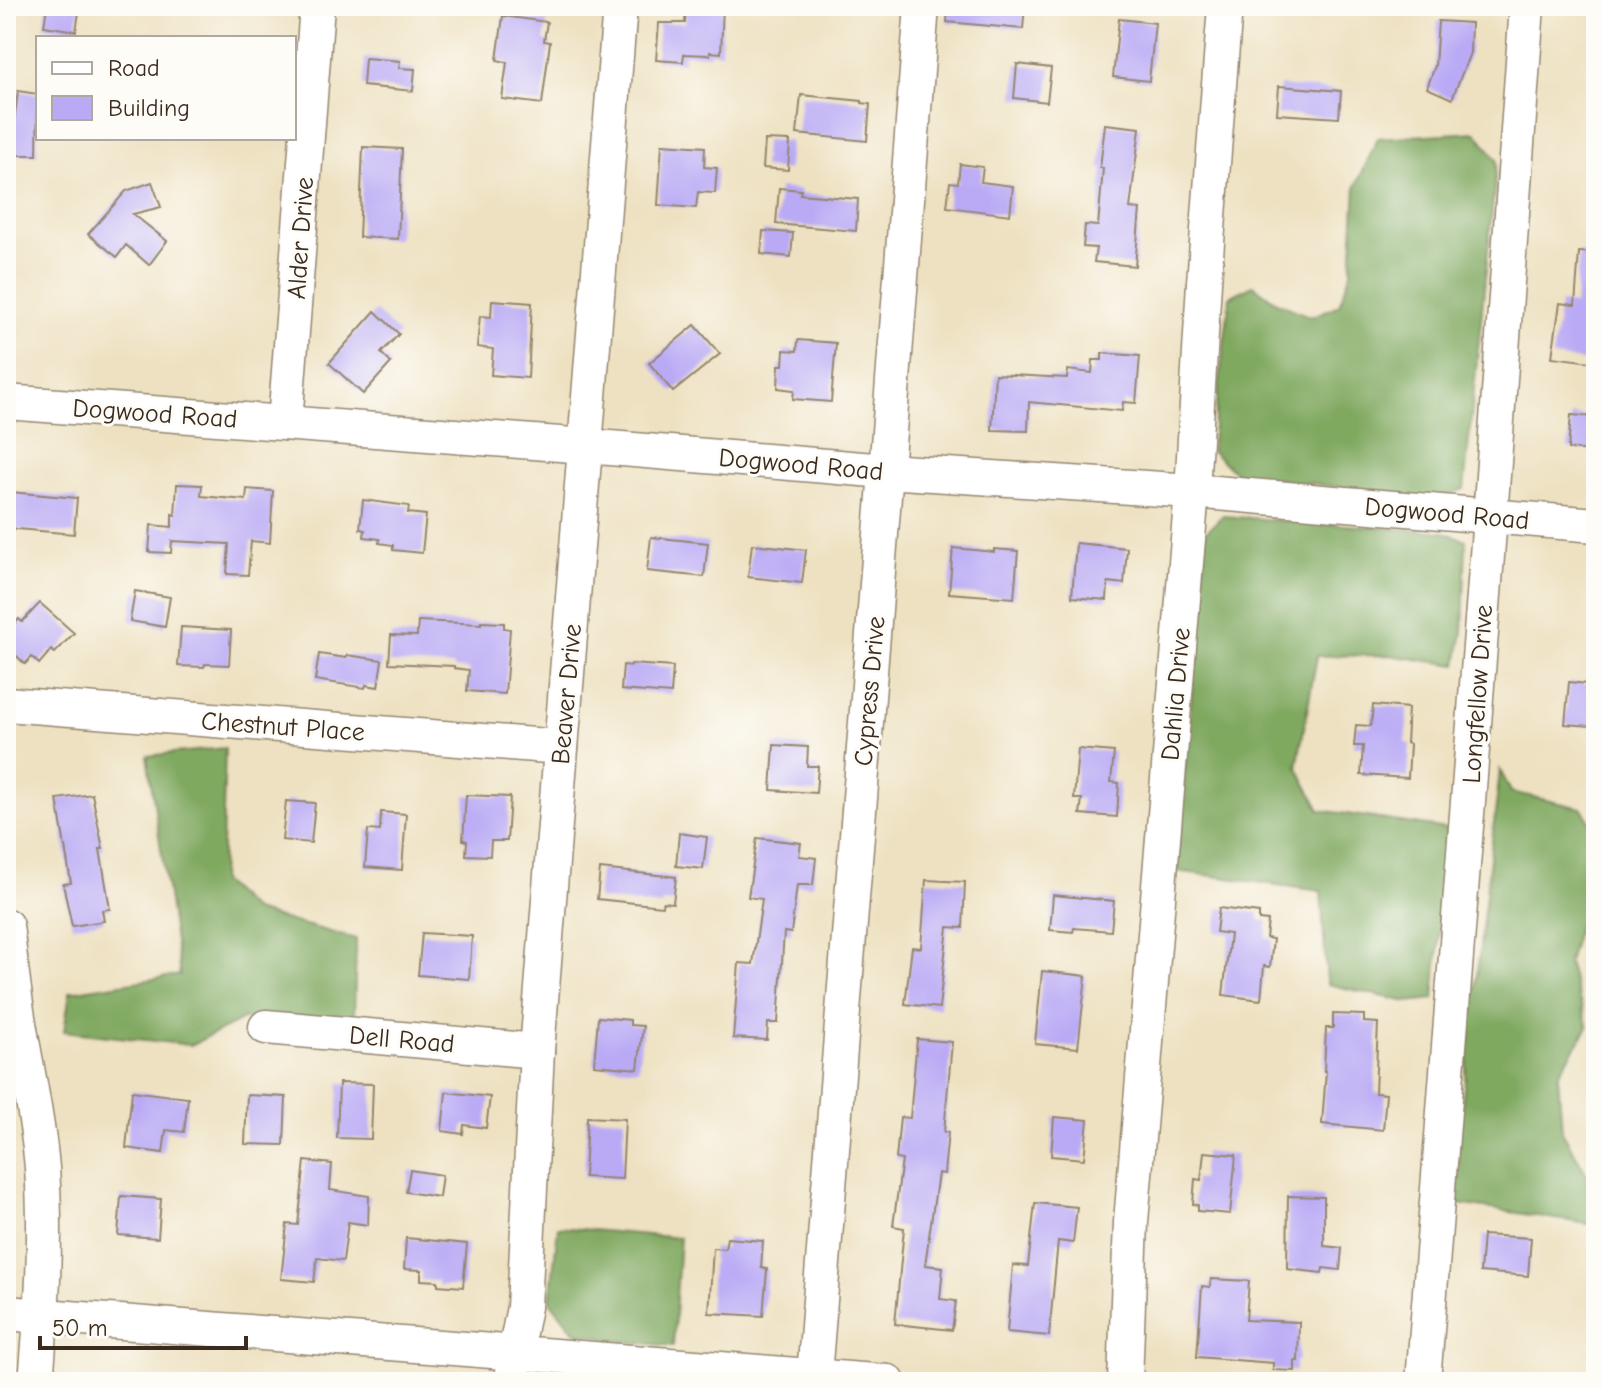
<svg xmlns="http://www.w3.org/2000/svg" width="1602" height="1388" viewBox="0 0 1602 1388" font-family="'Comic Neue',sans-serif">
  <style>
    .forest { fill: #80a960; stroke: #5e6a3f; stroke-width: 2 }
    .building { fill: #baaaf5 }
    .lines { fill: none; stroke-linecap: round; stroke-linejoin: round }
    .street-casing { stroke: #948670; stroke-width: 37 }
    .street { stroke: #fff; stroke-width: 34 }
    .labels { text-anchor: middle; stroke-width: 6; stroke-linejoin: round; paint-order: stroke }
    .street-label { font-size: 26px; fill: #3b2a1e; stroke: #fdfcf7 }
  </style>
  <rect width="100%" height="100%" fill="#fdfcf7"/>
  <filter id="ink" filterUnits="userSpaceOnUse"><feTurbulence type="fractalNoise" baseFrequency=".0125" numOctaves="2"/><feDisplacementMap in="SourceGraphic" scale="16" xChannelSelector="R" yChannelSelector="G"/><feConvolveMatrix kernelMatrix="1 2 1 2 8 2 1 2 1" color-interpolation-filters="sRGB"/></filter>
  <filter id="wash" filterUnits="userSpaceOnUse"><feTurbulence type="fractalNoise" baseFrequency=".006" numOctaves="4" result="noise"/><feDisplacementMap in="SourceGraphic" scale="32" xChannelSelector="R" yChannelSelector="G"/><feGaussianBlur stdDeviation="1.8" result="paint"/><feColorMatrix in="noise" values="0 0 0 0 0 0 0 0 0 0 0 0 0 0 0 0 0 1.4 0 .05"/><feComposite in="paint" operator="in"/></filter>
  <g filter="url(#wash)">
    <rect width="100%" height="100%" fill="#eee1c1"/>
    <g class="forest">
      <path d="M1476,132L1497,160L1464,489L1432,500L1236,473L1211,451L1230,297L1253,285L1276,302L1311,317L1339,305L1351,272L1356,186L1378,138Z"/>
      <path d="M1222,516L1443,532L1466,540L1463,631L1457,665L1389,655L1317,656L1297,767L1320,810L1448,829L1434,999L1407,1002L1327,984L1321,891L1176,871L1206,532Z"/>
      <path d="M225,748L221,881L254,911L356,939L354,1017L243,1019L191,1045L64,1031L70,992L180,975L147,756Z"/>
      <path d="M1500,770L1511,792L1581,808L1596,830V891L1580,919L1568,963L1588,1027L1558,1075L1562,1131L1596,1190V1225L1451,1203Z"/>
      <path d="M558,1227L680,1238L673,1346L611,1340L574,1331L550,1301Z"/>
    </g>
    <g id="blocks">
      <g class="building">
        <path d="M47,6H80L76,31L44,26Z"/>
        <path d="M686,6H723L721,53L710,52V55L684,54L683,62L656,60L659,23H685Z"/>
        <path d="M948,6H1025L1023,29L947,22Z"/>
        <path d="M503,16L547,22L544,41L550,42L542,104L502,99L507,62L497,60Z"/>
        <path d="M1119,19L1155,23L1149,81L1113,77Z"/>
        <path d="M1438,21L1471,23L1470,53L1452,99L1427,88L1435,66Z"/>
        <path d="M365,58L400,61L399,68L415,69L413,91L363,86Z"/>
        <path d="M1017,64L1051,68L1047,102L1014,98Z"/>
        <path d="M1279,86L1341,91L1339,118L1277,114Z"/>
        <path d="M18,91L38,94L37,155H15V153H10Z"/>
        <path d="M801,95L862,101V103L870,104L867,141L797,134Z"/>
        <path d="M1105,124L1140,128L1130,208L1140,209L1135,266L1094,262L1096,248L1083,247L1085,225L1098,226L1103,168H1100Z"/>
        <path d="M765,140L790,141L788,170L763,168Z"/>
        <path d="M662,144L705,147L704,167L717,168L715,193L698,192L696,208L658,205Z"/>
        <path d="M363,147L402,149L398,239L359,237Z"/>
        <path d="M960,164L983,167L981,182L1013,186L1010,215L947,207L950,182L958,183Z"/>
        <path d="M152,182L161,207L133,214L167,241L149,265L126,245L117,257L88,234L126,191Z"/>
        <path d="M779,188L801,190L800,194L858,199L856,231L776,224Z"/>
        <path d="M763,231L793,233L791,257L761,254Z"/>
        <path d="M1579,252L1596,253V316L1590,362L1552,357L1560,303L1575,305Z"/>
        <path d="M492,300L532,303L528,378L491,375L493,349L477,347L480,316L491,317Z"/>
        <path d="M375,311L399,334L381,353L391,363L363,394L329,363Z"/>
        <path d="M695,325L720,354L673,392L649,363Z"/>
        <path d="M798,340L836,343L831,402L793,399L794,390L778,388L779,365H783L784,350L797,351Z"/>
        <path d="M1102,353L1140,356L1136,403L1123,402L1122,411L1029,402L1028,431L992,430L995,374L1067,378L1068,370L1092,373L1093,360H1102Z"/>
        <path d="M1571,415L1596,417V451L1568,449Z"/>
        <path d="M177,484L202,485L201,496L246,500L247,489L273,491L270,543L251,541L248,575L227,574L229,544L172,541L171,553L149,552L151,525L172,527V514L175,515Z"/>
        <path d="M10,492L77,498L74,534L6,528Z"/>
        <path d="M363,500L409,506L408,513L426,515L422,553L393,550V545L379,543L380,539L364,537L365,530L360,529Z"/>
        <path d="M651,537L708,543L704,577L647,571Z"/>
        <path d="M1076,543L1127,548L1124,584L1108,582L1107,600L1072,597Z"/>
        <path d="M752,544L806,550L802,583L748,577Z"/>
        <path d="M953,548L994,552V549L1018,551L1014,598L949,593Z"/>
        <path d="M135,591L170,597L165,627L130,621Z"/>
        <path d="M40,603L74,633L55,653L51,650L39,664L32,657L25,664L6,646V633L19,619L22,622Z"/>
        <path d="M418,621L481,624V622L504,623V628L510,629L505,694L467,691L469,670L454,668V666L389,663L391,635L417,636Z"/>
        <path d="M181,627L231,630L229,665L205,664L204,667L178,666Z"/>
        <path d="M319,654L346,658L347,655L382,660L378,687L366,685L365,688L315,680Z"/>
        <path d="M631,664L673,667L671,694L621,690L623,665L631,666Z"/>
        <path d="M1569,682L1596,685L1595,711H1593L1592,726L1565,724Z"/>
        <path d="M1373,705L1408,708L1406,743L1410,744L1408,778L1361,775L1363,746H1354L1356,725L1371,726Z"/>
        <path d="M774,745L808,747L807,766H818L816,793L771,790Z"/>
        <path d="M1078,749L1114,752L1111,782L1119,783L1117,817L1080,814L1082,799H1074Z"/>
        <path d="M92,794L103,849H100L110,909L102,910L104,921L72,926L63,884L71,883L57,799Z"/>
        <path d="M466,795L510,797L507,841H491L490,856L466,855L467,841L463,840Z"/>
        <path d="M286,801L315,803L311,843L282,840Z"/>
        <path d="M381,812L406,814L402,870L365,867L368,830L380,831Z"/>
        <path d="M679,833L707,837L703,869L676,866Z"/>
        <path d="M757,838L801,843L799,856L816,858L813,885H797L791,933L784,932L778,1023H768L767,1040L733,1038L739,963L753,964L762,899L748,897Z"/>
        <path d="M600,869L676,877L673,903L663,902L662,906L597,899Z"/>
        <path d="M926,880L965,882L963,928L948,927L939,1008L905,1004L912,947L921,948Z"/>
        <path d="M1053,895L1114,901L1111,931L1074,928L1073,932L1050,930Z"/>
        <path d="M1219,908L1259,913V920L1268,921L1266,938L1273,939L1270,967L1264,966L1261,1000L1223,995L1230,934L1216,932Z"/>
        <path d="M422,933L472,936L469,979L418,975Z"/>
        <path d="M1042,971L1086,976L1078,1048L1035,1044Z"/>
        <path d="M1333,1014L1364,1015V1022L1378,1023L1375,1093L1386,1094L1383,1130L1322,1124L1326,1071H1324L1326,1028H1333Z"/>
        <path d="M598,1017L630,1020V1025L643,1026L638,1069L594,1065Z"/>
        <path d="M917,1039L952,1042L944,1132H948L944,1174L938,1173L925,1265L943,1267L940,1299L956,1301L952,1330L895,1324L904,1228L893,1226L902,1160L896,1159L900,1117L910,1118Z"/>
        <path d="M339,1083L373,1084L371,1139L337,1138Z"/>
        <path d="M132,1091L188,1098L184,1132L166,1130L163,1153L126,1148Z"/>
        <path d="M446,1092L490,1097L486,1128L464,1125L463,1134L442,1131Z"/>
        <path d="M247,1095L286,1097L284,1145L245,1144Z"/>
        <path d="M587,1117L625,1119L622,1179L584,1177Z"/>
        <path d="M1054,1117L1088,1120L1084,1159L1051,1156Z"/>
        <path d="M1204,1152L1236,1155L1230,1214L1198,1211V1205L1193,1204L1195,1179L1201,1180Z"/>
        <path d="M305,1161L332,1164L330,1190L369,1196L368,1225L348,1222L343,1261L317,1258L314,1282L281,1279L287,1224L298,1225Z"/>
        <path d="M410,1170L442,1175L439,1197L406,1192Z"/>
        <path d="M121,1196L161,1199L158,1238L118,1235Z"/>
        <path d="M1288,1196L1324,1197V1246L1342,1248L1340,1270L1323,1268L1322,1273L1287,1269Z"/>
        <path d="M1035,1203L1077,1207L1073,1243L1058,1241L1049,1336L1007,1332L1013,1265L1028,1266Z"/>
        <path d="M1483,1235L1531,1238L1528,1276L1480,1272Z"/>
        <path d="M406,1238L467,1244L463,1287L438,1285V1281L421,1280V1270L404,1269Z"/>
        <path d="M727,1238L763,1241L761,1268L767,1269L763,1316L709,1313L713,1248L725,1249Z"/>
        <path d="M1211,1279L1249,1281L1246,1320L1299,1322L1298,1361H1295V1371L1273,1370V1363L1197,1357L1202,1286L1210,1287Z"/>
      </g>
    </g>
  </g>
  <g filter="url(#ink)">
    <use href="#blocks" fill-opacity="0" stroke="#948670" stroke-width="2"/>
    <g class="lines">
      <defs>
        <g id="street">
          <path d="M6,402L586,446L886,471L1192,491L1596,525"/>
          <path d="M285,423L317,6"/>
          <path d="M6,704L561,747"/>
          <path d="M6,926C10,956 13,987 18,1017C26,1067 38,1117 42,1168C47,1241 42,1310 36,1382"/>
          <path d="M266,1027L537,1051"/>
          <path d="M6,1313L888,1382"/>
          <path d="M814,1376L886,471L922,6"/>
          <path d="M512,1382L515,1353L524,1307L537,1051L620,6"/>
          <path d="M1125,1382L1131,1222L1192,491L1204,282L1225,6"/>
          <path d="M1423,1382L1490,517L1527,6"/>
        </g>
      </defs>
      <use href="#street" class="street-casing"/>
      <use href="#street" class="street"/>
    </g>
  </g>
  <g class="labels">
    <g class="street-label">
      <text transform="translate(300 238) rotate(-86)" y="9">Alder Drive</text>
      <text transform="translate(155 413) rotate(4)" y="9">Dogwood Road</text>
      <text transform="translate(801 464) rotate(5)" y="9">Dogwood Road</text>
      <text transform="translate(1447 513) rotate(5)" y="9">Dogwood Road</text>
      <text transform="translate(869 691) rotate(-85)" y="9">Cypress Drive</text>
      <text transform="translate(566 694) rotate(-85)" y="9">Beaver Drive</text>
      <text transform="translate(1175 694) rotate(-85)" y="9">Dahlia Drive</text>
      <text transform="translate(1477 694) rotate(-86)" y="9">Longfellow Drive</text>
      <text transform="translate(283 726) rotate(4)" y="9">Chestnut Place</text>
      <text transform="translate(402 1039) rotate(5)" y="9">Dell Road</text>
    </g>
  </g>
  <rect width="1602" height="1388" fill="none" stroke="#fdfcf7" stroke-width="32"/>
  <rect x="36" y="36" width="260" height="104" fill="#fdfcf7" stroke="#afa8a0" stroke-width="2"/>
  <rect x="52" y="62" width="40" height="12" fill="#ffffff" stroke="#afa8a0" stroke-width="2"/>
  <text x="108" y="76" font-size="24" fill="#3b2a1e">Road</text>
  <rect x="52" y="96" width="40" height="24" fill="#baaaf5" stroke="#afa8a0" stroke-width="2"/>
  <text x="108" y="116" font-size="24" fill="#3b2a1e">Building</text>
  <path d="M40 1336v12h206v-12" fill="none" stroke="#3b2a1e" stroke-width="4"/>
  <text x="52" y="1336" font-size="24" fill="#3b2a1e" stroke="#fdfcf7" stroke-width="6" paint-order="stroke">50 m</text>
</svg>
